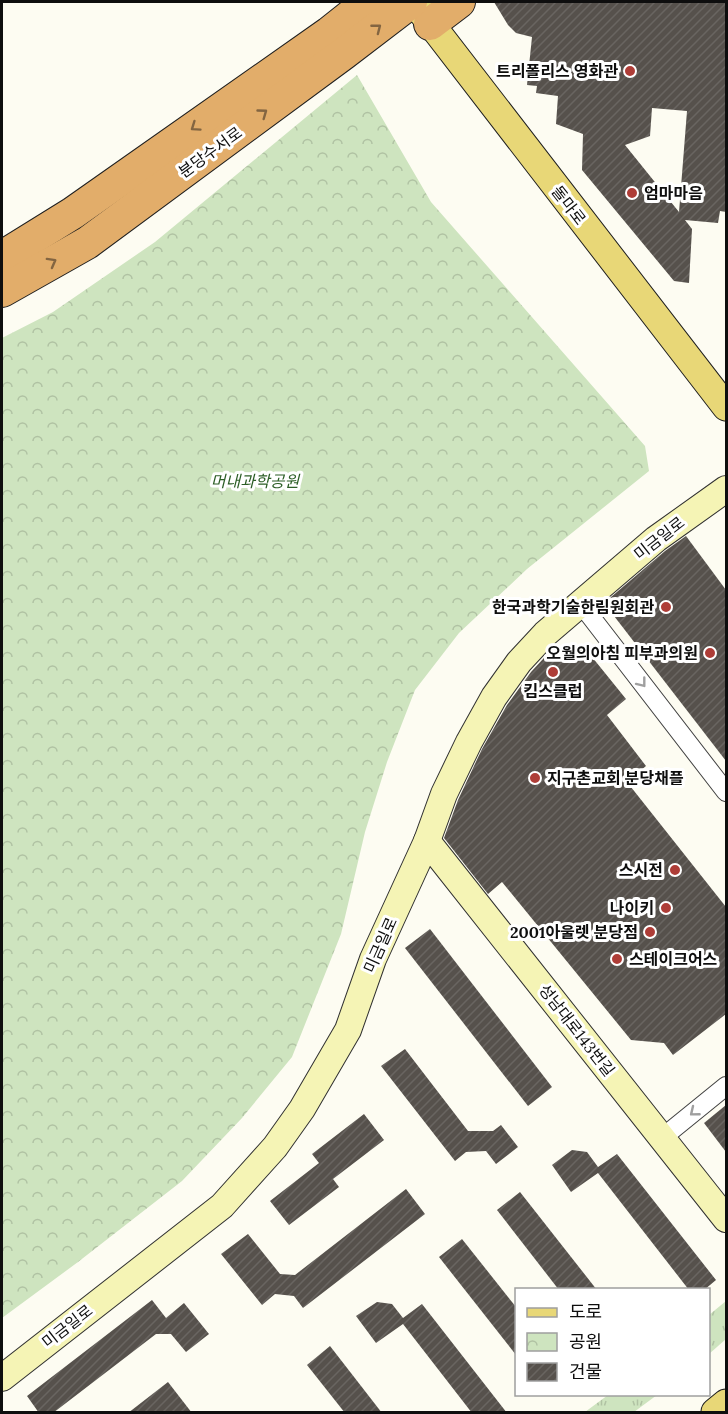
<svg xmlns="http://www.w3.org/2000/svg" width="728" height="1414" viewBox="0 0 728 1414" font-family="Lora,'Noto Sans KR',serif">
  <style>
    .grass { fill: url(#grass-tufts) }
    .park { fill: url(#park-crowns) }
    .building { fill: url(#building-hatch); fill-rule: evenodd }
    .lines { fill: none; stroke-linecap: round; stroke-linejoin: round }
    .street-casing { stroke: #414141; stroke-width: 20 }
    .secondary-casing { stroke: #303030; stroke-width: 28 }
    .primary-casing { stroke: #1f1f1f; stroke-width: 29 }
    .highway-casing { stroke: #1f1f1f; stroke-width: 34 }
    .street { stroke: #fff; stroke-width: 18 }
    .secondary { stroke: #f5f4b5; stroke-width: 26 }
    .primary { stroke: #e8d777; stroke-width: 27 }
    .highway { stroke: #e2ad6a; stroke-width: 32 }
    .oneway { stroke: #836541 }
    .oneway2 { stroke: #9f9f9f }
    .poi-dot { fill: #ae3d37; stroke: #fff; stroke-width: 2 }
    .labels { text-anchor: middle; stroke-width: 6; stroke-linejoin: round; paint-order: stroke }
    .poi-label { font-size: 16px; font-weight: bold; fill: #0e0e0e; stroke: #fff; text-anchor: end }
    .street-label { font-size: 16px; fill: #0e0e0e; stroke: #fff }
    .park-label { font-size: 16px; font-style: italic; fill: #2c5e26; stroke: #fff }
  </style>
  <defs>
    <pattern id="grass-tufts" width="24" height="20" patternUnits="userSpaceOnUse" patternTransform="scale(1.5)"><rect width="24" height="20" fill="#cee4bf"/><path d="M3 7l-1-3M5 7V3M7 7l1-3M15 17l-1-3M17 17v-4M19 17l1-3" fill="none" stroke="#b0c2a3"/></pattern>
    <pattern id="park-crowns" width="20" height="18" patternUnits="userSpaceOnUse" patternTransform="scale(1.5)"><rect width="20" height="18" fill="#cee4bf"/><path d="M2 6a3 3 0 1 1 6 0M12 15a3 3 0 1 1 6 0" fill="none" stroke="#b0c2a3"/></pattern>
    <pattern id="building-hatch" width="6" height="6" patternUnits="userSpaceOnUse" patternTransform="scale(1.5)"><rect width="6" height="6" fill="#56514c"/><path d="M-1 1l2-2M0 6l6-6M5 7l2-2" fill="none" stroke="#696561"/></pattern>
  </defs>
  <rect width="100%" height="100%" fill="#fdfcf2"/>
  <g class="grass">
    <path d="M726,1301V1339L709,1354V1315Z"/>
    <path d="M608,1395V1394L657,1395L634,1412H585Z"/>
  </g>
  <path class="park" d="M357,75L431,202L645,446L649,471L527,569L459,633L415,690L387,762L365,832L341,934L292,1057L242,1118L182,1181L78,1262L2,1318V338L53,312L155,242Z"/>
  <g class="building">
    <path d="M494,2H726V212L720,211L718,223L685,220L692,229L689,283L674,281L582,170L583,134L556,124L558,96L536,93L537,86L527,85L532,37L516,33L508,25ZM652,108L687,111L679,212L625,145L650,136Z"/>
    <path d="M686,536L726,590V761L604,603L665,551Z"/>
    <path d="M555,646L588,652L626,699L607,715L646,766L627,782L726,907V1014L673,1055L664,1043L631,1040L502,882L488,894L444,838L458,800L482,749L507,705L531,672Z"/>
    <path d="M430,929L552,1087L528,1106L405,948Z"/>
    <path d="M405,1049L468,1131H493L501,1125L518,1147L496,1164L486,1151L466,1152L455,1161L381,1066Z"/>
    <path d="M726,1105V1152L704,1123Z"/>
    <path d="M364,1114L384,1140L333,1179L339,1187L289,1225L270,1201L319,1163L312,1154Z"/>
    <path d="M572,1150L587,1152L598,1167L617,1154L716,1280L704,1290H689L598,1173L571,1192L552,1165Z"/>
    <path d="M406,1189L425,1214L303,1308L294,1296L275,1294L262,1305L221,1254L248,1234L280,1274L295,1275Z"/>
    <path d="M520,1192L597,1290H559L497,1210Z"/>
    <path d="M462,1239L516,1307V1355L439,1257Z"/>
    <path d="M152,1300L166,1318L184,1303L209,1334L186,1352L171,1334H156L53,1413H39L27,1396Z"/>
    <path d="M377,1302L392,1304L403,1318L422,1304L507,1413H472L403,1324L376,1343L356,1316Z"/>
    <path d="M330,1346L382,1413H345L307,1365Z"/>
    <path d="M168,1382L192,1413H128Z"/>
  </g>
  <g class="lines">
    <defs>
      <g id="street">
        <path d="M581,604L726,792"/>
        <path d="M662,1138L726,1086"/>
      </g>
      <g id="secondary">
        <path d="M427,841L726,1219"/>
        <path d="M2,1378L222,1206L275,1147L302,1109L348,1030L373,959L427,841L444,794L469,742L494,697L519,662L545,634L656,539L726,489"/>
      </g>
      <g id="primary">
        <path d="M417,6L726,407"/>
        <path d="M715,1412L726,1403"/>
      </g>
      <g id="highway">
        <path d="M430,24L459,2"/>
        <path d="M2,257L73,213L329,33L368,2"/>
        <path d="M2,291L87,243L343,54L411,2"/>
      </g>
    </defs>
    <use href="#street" class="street-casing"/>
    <use href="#secondary" class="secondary-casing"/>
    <use href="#primary" class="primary-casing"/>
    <use href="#highway" class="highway-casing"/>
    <use href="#street" class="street"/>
    <use href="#secondary" class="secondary"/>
    <use href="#primary" class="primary"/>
    <use href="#highway" class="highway"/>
  </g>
  <defs><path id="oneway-chevron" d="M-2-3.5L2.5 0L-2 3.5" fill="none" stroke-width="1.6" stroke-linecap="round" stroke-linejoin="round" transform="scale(1.5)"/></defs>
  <g class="oneway">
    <use href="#oneway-chevron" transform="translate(377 28) rotate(-38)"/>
    <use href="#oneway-chevron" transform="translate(263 113) rotate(-36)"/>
    <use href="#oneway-chevron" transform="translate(195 127) rotate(145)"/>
    <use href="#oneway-chevron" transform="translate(52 262) rotate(-29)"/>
  </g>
  <g class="oneway2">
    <use href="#oneway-chevron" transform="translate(642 683) rotate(52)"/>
    <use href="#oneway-chevron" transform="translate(694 1112) rotate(141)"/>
  </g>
  <g class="poi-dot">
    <circle cx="630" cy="71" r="6"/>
    <circle cx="632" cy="193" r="6"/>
    <circle cx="666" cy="607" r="6"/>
    <circle cx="710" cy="653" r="6"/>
    <circle cx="553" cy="672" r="6"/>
    <circle cx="535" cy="778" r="6"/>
    <circle cx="675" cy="870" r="6"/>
    <circle cx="666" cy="908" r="6"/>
    <circle cx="650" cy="932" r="6"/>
    <circle cx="617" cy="959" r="6"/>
  </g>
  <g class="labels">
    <g class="poi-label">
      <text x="618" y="77">트리폴리스 영화관</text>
      <text x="644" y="199" text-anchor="start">엄마마음</text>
      <text x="654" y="613">한국과학기술한림원회관</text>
      <text x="698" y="659">오월의아침 피부과의원</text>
      <text x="553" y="697" text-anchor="middle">킴스클럽</text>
      <text x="547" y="784" text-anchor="start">지구촌교회 분당채플</text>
      <text x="663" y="876">스시전</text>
      <text x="654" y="914">나이키</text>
      <text x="638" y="938">2001아울렛 분당점</text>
      <text x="629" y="965" text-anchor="start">스테이크어스</text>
    </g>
    <g class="street-label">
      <text transform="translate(210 152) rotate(-36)" y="6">분당수서로</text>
      <text transform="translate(569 205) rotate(52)" y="6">돌마로</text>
      <text transform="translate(659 538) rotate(-38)" y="6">미금일로</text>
      <text transform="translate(380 945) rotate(-66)" y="6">미금일로</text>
      <text transform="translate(577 1030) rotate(52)" y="6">성남대로143번길</text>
      <text transform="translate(67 1326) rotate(-38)" y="6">미금일로</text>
    </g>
    <g class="park-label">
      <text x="255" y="487">머내과학공원</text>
    </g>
  </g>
  <rect width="728" height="1414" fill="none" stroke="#0e0e0e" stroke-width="6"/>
  <rect x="515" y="1288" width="195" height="108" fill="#ffffff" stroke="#9f9f9f" stroke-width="1.5"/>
  <rect x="527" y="1308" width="30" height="9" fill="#e8d777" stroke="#9f9f9f" stroke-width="1.5"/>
  <text x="569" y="1318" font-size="18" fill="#0e0e0e">도로</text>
  <rect x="527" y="1333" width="30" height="18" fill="url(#park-crowns)" stroke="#9f9f9f" stroke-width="1.5"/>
  <text x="569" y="1348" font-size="18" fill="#0e0e0e">공원</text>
  <rect x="527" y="1363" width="30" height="18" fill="url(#building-hatch)" stroke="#9f9f9f" stroke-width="1.5"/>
  <text x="569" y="1378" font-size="18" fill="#0e0e0e">건물</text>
</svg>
